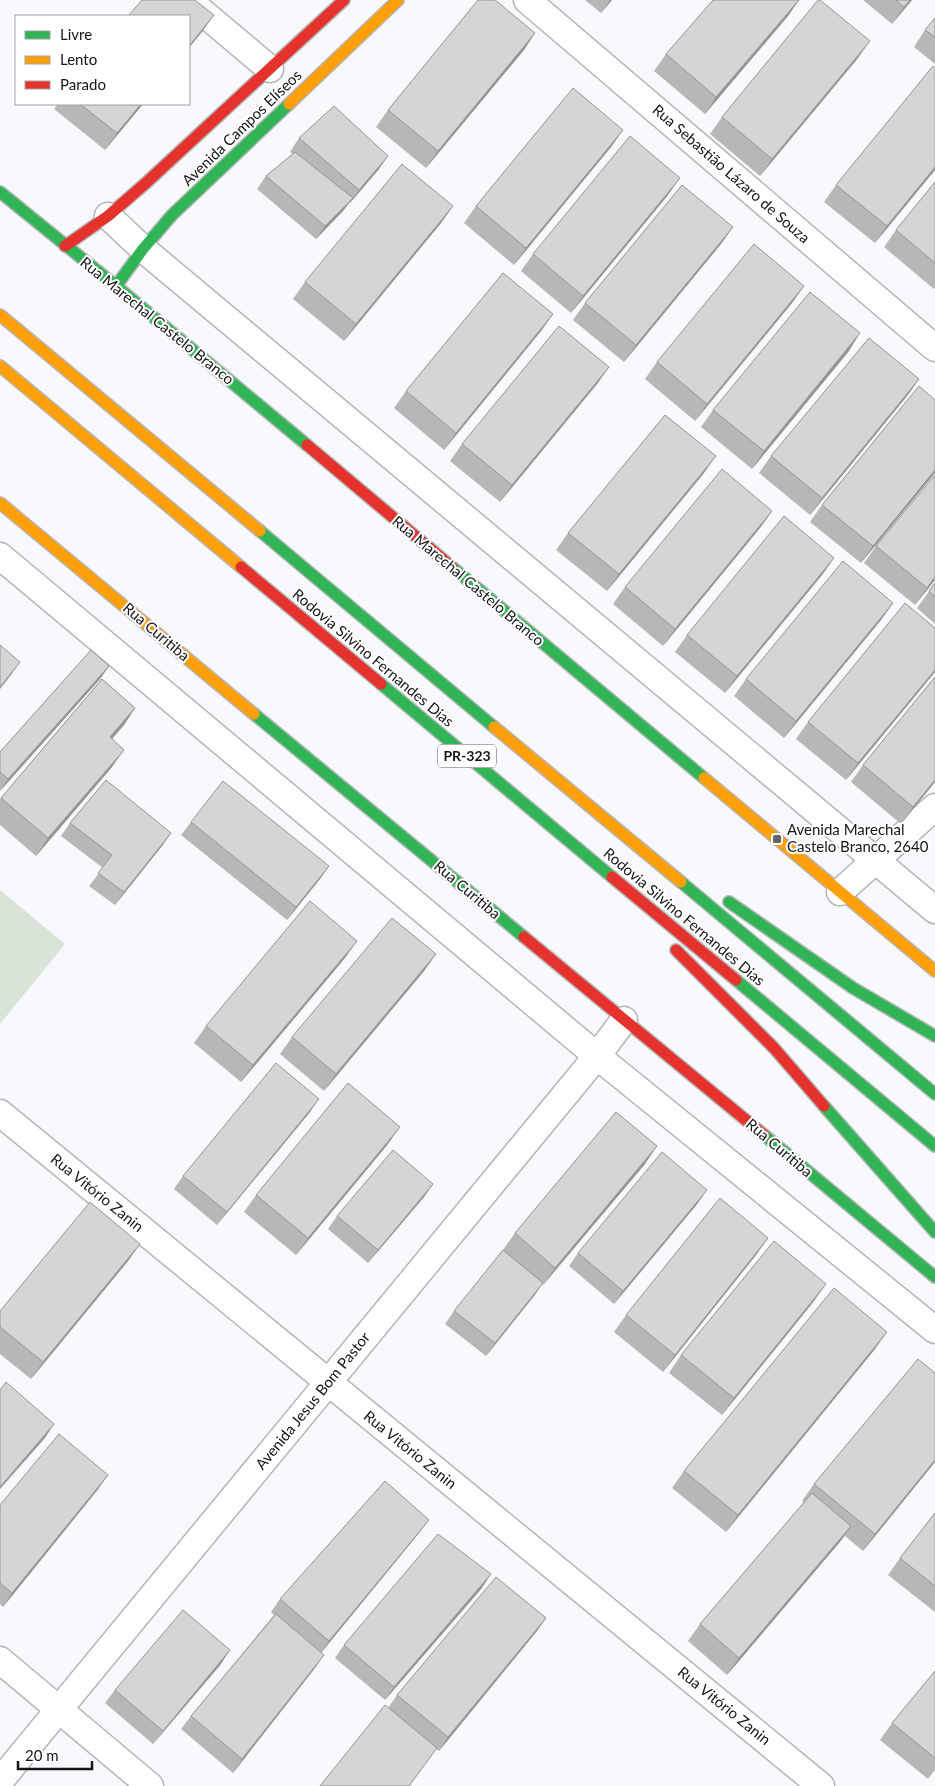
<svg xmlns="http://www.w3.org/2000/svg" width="935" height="1786" viewBox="0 0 935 1786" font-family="Lato,sans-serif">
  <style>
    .green { fill: #d9e3d8 }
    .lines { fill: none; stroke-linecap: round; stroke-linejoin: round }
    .street-casing { stroke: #b4b5b8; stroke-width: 29 }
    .fast-casing { stroke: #b4b5b8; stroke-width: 14 }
    .slow-casing { stroke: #b4b5b8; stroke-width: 14 }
    .jam-casing { stroke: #b4b5b8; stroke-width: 14 }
    .street { stroke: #fefeff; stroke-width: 26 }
    .fast { stroke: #30b455; stroke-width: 11 }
    .slow { stroke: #ff9f0a; stroke-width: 11 }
    .jam { stroke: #e5322d; stroke-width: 11 }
    .wall { fill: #b7b7b6 }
    .shaded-wall { fill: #959594 }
    .building { fill: #d5d5d4; stroke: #959594 }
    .poi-dot { fill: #646568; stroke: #fff; stroke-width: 2 }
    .labels { text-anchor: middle; stroke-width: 4; stroke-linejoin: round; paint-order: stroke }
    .shield { fill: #fff; stroke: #5a5b5d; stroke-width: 1 }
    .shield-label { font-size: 14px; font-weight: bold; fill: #141518 }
    .street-label { font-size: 15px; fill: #141518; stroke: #fff }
    .poi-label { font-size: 15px; fill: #141518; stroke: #fff; text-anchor: start }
  </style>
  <rect width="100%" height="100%" fill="#f8f9fc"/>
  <path class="green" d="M0,890L65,944L0,1024Z"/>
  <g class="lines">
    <defs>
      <g id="street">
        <path d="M188,0L270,69"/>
        <path d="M527,0L935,348"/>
        <path d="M108,216L143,249L935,910"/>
        <path d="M0,556L597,1056L935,1330"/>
        <path d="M840,892L935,807"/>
        <path d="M0,1113L821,1786"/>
        <path d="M0,1660L150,1786"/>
        <path d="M0,1781L597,1056L624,1020"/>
      </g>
      <g id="fast">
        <path d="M0,192L116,286L307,445"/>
        <path d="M116,286L143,249L172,215L289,104"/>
        <path d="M260,531L494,727"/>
        <path d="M452,567L704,778"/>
        <path d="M381,684L612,877"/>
        <path d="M254,714L524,937"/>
        <path d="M681,882L935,1094"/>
        <path d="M729,902L853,988L935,1036"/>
        <path d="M736,980L935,1146"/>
        <path d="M824,1106L935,1232"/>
        <path d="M764,1135L935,1277"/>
      </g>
      <g id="slow">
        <path d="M289,104L398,0"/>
        <path d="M0,315L260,531"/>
        <path d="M0,366L241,567"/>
        <path d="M0,503L254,714"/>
        <path d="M494,727L681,882"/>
        <path d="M704,778L935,971"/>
      </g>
      <g id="jam">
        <path d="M65,246L108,216L147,182L344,0"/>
        <path d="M307,445L452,567"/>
        <path d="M241,567L381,684"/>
        <path d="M612,877L736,980"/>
        <path d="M524,937L764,1135"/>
        <path d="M676,950L774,1048L824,1106"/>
      </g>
    </defs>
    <use href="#street" class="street-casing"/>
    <use href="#fast" class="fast-casing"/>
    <use href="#slow" class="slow-casing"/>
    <use href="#jam" class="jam-casing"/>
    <use href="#street" class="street"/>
    <use href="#fast" class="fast"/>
    <use href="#slow" class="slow"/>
    <use href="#jam" class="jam"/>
  </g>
  <g class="wall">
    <path d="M585,0H612L601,13Z"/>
    <path d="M799,0L788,16L705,114L654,71L666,54Z"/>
    <path d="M863,0H912L892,24Z"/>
    <path d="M935,18V64L914,47L925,30Z"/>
    <path d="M535,33L524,50L426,168L376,127L388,110Z"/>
    <path d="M858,58L760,176L710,134L722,117Z"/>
    <path d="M58,104H143L105,150L54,109Z"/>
    <path d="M623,130L611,147L514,265L464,223L476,206Z"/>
    <path d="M299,138L379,169L350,203L349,202L343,211L316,239L257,189L266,176L293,154L290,152Z"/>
    <path d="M935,170L875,243L824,202L836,185Z"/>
    <path d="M935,182V288L934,289L884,247L896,230Z"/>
    <path d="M668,195L571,313L521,271L533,254Z"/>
    <path d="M453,206L441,223L344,341L293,299L305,282Z"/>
    <path d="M733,227L721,244L624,362L573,320L585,303Z"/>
    <path d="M804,286L792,303L695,421L645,379L657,362Z"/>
    <path d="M553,314L541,331L444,450L394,408L406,391Z"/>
    <path d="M849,351L752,469L701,427L713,410Z"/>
    <path d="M609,367L597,384L500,502L450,461L462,444Z"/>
    <path d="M919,379L907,396L810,515L759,473L771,456Z"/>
    <path d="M704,473L607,591L556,550L568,533Z"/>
    <path d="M935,473L861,563L810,522L822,505Z"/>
    <path d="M772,511L760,528L663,646L613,604L625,587Z"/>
    <path d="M876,546L935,580L915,605L864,563Z"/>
    <path d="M834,558L822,575L725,693L675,652L687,635Z"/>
    <path d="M935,583V624L917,608Z"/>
    <path d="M893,603L881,620L784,738L734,696L746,679Z"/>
    <path d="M109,666L100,679L0,791V752Z"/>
    <path d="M935,672L846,780L796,739L808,722Z"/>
    <path d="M935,677V782L901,824L851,782L863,765Z"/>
    <path d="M102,679L135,708L124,725L112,739V767L36,856L0,825V799Z"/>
    <path d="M191,822L329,866L320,879L287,920L181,835Z"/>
    <path d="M70,823L171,833L162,846L115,905L89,886L103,868L61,836Z"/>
    <path d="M436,954L424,971L324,1091L280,1054L292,1037Z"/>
    <path d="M345,958L241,1082L194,1043L206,1026Z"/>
    <path d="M310,1112L217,1225L174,1189L183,1176Z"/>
    <path d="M388,1144L296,1255L244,1212L256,1195Z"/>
    <path d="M645,1164L543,1285L542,1284L534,1296L486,1356L445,1324L454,1311L503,1250L515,1233Z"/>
    <path d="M433,1184L424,1197L368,1263L328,1229L337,1216Z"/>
    <path d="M698,1203L614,1304L569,1266L578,1253Z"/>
    <path d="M768,1238L756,1255L663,1372L614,1332L626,1315Z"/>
    <path d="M140,1244L128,1261L31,1379L0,1354V1311Z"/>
    <path d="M814,1301L722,1415L669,1373L681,1355Z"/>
    <path d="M875,1349L726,1532L672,1488L684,1471Z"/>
    <path d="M935,1373V1462L863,1551L845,1536L839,1543L727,1675L688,1641L700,1624L804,1502L802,1501L814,1484Z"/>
    <path d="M99,1488L3,1607L0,1604V1505Z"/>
    <path d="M935,1513V1612L888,1575L900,1558Z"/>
    <path d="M419,1533L321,1653L315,1668L233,1773L181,1729L191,1716L274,1615L271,1612L280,1599Z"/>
    <path d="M482,1588L385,1700L335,1658L344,1645Z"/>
    <path d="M546,1618L537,1631L439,1751L436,1749L409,1786H320L388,1708L397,1695Z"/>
    <path d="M221,1664L153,1744L105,1703L115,1690Z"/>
    <path d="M935,1671V1770L928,1779L880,1740L892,1723Z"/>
  </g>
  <g class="shaded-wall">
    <path d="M610,0H612L601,13Z"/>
    <path d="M799,0L788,16L705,114L716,97Z"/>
    <path d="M910,0H912L892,24L904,7Z"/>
    <path d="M214,15L202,32L189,48V46Z"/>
    <path d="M535,33L524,50L426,168L438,151Z"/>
    <path d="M870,41L858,58L760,176L772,159Z"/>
    <path d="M141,104H143L105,150L117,133Z"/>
    <path d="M623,130L611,147L514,265L526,248Z"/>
    <path d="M388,156L379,169L350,203L359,190Z"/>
    <path d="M935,167V170L875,243L887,226Z"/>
    <path d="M680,178L668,195L571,313L583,296Z"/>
    <path d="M353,198L343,211L316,239L325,226Z"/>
    <path d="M453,206L441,223L344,341L356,324Z"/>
    <path d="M733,227L721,244L624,362L636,345Z"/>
    <path d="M804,286L792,303L695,421L707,404Z"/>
    <path d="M553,314L541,331L444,450L456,433Z"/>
    <path d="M860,333L849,351L752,469L764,451Z"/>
    <path d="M609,367L597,384L500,502L512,485Z"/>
    <path d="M919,379L907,396L810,515L822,498Z"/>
    <path d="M716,456L704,473L607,591L619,574Z"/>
    <path d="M935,470V473L861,563L873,546Z"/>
    <path d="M772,511L760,528L663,646L675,629Z"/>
    <path d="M834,558L822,575L725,693L737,676Z"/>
    <path d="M935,577V580L915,605L927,588Z"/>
    <path d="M893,603L881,620L784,738L796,721Z"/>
    <path d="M20,662L11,675L0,689V687Z"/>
    <path d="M109,666L100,679L0,791L8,779Z"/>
    <path d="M935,670V672L846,780L858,763Z"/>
    <path d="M135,708L124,725L98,755L110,737Z"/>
    <path d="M124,750L112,767L36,856L48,838Z"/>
    <path d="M935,780V782L901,824L913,807Z"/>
    <path d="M171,833L162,846L115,905L124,892Z"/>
    <path d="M329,866L320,879L287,920L296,907Z"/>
    <path d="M357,941L345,958L241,1082L253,1065Z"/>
    <path d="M436,954L424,971L324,1091L336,1074Z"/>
    <path d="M319,1099L310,1112L217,1225L227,1212Z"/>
    <path d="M400,1127L388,1144L296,1255L308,1238Z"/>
    <path d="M657,1146L645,1164L543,1285L555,1268Z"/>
    <path d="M433,1184L424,1197L368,1263L378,1250Z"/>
    <path d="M707,1190L698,1203L614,1304L623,1291Z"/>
    <path d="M768,1238L756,1255L663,1372L675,1355Z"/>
    <path d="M140,1244L128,1261L31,1379L43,1362Z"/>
    <path d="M543,1283L534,1296L486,1356L495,1343Z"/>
    <path d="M826,1284L814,1301L722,1415L734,1398Z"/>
    <path d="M887,1332L875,1349L726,1532L738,1515Z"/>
    <path d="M54,1424L45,1438L0,1489V1487Z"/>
    <path d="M935,1460V1462L863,1551L875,1534Z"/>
    <path d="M108,1475L99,1488L3,1607L12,1593Z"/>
    <path d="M429,1520L419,1533L320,1654L329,1641Z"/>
    <path d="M851,1526L839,1543L727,1675L739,1658Z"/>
    <path d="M491,1574L482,1588L385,1700L394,1687Z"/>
    <path d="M546,1618L537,1631L439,1751L448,1737Z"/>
    <path d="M230,1650L221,1664L153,1744L163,1731Z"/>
    <path d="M324,1655L315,1668L233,1773L242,1759Z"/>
  </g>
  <g class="building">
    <path d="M142,0H195L214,15L189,46V16H128Z"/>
    <path d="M478,0H495L535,33L438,151L388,110Z"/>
    <path d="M713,0H799L716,97L666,54Z"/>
    <path d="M818,0H820L870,41L772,159L722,117Z"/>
    <path d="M896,0H910L904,7Z"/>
    <path d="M935,18V37L925,30Z"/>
    <path d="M933,66L935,68V167L887,226L836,185Z"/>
    <path d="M573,88L623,130L526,248L476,206Z"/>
    <path d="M80,104H141L117,133Z"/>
    <path d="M334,106L388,156L359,190L299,138Z"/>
    <path d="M630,136L680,178L583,296L533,254Z"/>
    <path d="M295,152L353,198L325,226L266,176Z"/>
    <path d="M402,164L453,206L356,324L305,282Z"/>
    <path d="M935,182V263L896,230Z"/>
    <path d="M682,185L733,227L636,345L585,303Z"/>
    <path d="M754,244L804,286L707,404L657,362Z"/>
    <path d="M503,273L553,314L456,433L406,391Z"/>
    <path d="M810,292L860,333L764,451L713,410Z"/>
    <path d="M559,326L609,367L512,485L462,444Z"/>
    <path d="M869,338L919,379L822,498L771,456Z"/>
    <path d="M919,386L935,400V470L873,546L822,505Z"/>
    <path d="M665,415L716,456L619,574L568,533Z"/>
    <path d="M722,469L772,511L675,629L625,587Z"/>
    <path d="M935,475V577L927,588L876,546Z"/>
    <path d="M784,516L834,558L737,676L687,635Z"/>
    <path d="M843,561L893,603L796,721L746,679Z"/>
    <path d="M935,583V597L929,591Z"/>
    <path d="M905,603L935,628V670L858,763L808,722Z"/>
    <path d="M0,645L20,662L0,687Z"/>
    <path d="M91,650L109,666L8,779L0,772V752Z"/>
    <path d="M935,677V780L913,807L863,765Z"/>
    <path d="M102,679L135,708L110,737L124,750L48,838L1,798Z"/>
    <path d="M106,780L171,833L124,892L98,873L112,855L70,823Z"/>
    <path d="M223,781L329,866L296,907L191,822Z"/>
    <path d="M310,901L357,941L253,1065L206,1026Z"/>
    <path d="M392,918L436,954L336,1074L292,1037Z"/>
    <path d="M276,1063L319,1099L227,1212L183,1176Z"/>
    <path d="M348,1083L400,1127L308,1238L256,1195Z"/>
    <path d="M616,1112L657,1146L555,1268L515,1233Z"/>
    <path d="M393,1150L433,1184L378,1250L337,1216Z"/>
    <path d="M662,1152L707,1190L623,1291L578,1253Z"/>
    <path d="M720,1198L768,1238L675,1355L626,1315Z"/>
    <path d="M90,1202L140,1244L43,1362L0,1327V1311Z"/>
    <path d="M774,1241L826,1284L734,1398L681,1355Z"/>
    <path d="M503,1250L543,1283L495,1343L454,1311Z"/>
    <path d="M834,1288L887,1332L738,1515L684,1471Z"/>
    <path d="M918,1359L935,1373V1460L875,1534L814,1484Z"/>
    <path d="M6,1382L54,1424L0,1487V1390Z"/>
    <path d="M59,1434L108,1475L12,1593L0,1583V1505Z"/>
    <path d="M385,1481L429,1520L329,1641L280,1599Z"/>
    <path d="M812,1493L851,1526L739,1658L700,1624Z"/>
    <path d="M935,1513V1586L900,1558Z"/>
    <path d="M438,1534L491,1574L394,1687L344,1645Z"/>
    <path d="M496,1577L546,1618L448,1737L397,1695Z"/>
    <path d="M183,1610L230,1650L163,1731L115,1690Z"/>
    <path d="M276,1614L324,1655L242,1759L191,1716Z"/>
    <path d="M935,1671V1758L892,1723Z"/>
    <path d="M385,1705L437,1748L409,1786H320Z"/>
  </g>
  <rect class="poi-dot" x="772" y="834" width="10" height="10" rx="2.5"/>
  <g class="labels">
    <rect class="shield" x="438" y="744.5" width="58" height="23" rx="4"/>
    <g class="shield-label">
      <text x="467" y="761">PR-323</text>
    </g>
    <g class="street-label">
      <text transform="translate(242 128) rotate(-44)" y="5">Avenida Campos Elíseos</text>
      <text transform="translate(731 174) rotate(41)" y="5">Rua Sebastião Lázaro de Souza</text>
      <text transform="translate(157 321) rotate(39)" y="5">Rua Marechal Castelo Branco</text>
      <text transform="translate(468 581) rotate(40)" y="5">Rua Marechal Castelo Branco</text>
      <text transform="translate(156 632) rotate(40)" y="5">Rua Curitiba</text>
      <text transform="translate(373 658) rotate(40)" y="5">Rodovia Silvino Fernandes Dias</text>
      <text transform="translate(467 890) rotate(40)" y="5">Rua Curitiba</text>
      <text transform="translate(684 917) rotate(40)" y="5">Rodovia Silvino Fernandes Dias</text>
      <text transform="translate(779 1148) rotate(40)" y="5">Rua Curitiba</text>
      <text transform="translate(97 1193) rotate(39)" y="5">Rua Vitório Zanin</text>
      <text transform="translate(313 1401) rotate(-51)" y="5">Avenida Jesus Bom Pastor</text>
      <text transform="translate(410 1450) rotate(39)" y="5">Rua Vitório Zanin</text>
      <text transform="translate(724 1706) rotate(39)" y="5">Rua Vitório Zanin</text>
    </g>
    <g class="poi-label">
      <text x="787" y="835">Avenida Marechal<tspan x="787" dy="17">Castelo Branco, 2640</tspan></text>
    </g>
  </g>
  <rect x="15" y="15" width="175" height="90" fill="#ffffff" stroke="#a1a1a3"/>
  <rect x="25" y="31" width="25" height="8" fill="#30b455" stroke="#a1a1a3"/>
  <text x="60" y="40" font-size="15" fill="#141518">Livre</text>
  <rect x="25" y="56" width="25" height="8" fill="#ff9f0a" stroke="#a1a1a3"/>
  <text x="60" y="65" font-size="15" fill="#141518">Lento</text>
  <rect x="25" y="81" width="25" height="8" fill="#e5322d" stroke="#a1a1a3"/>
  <text x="60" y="90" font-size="15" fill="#141518">Parado</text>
  <path d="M18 1761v8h74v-8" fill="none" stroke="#141518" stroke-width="2.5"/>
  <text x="25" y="1761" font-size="15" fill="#141518" stroke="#ffffff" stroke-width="4" paint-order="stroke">20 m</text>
</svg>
